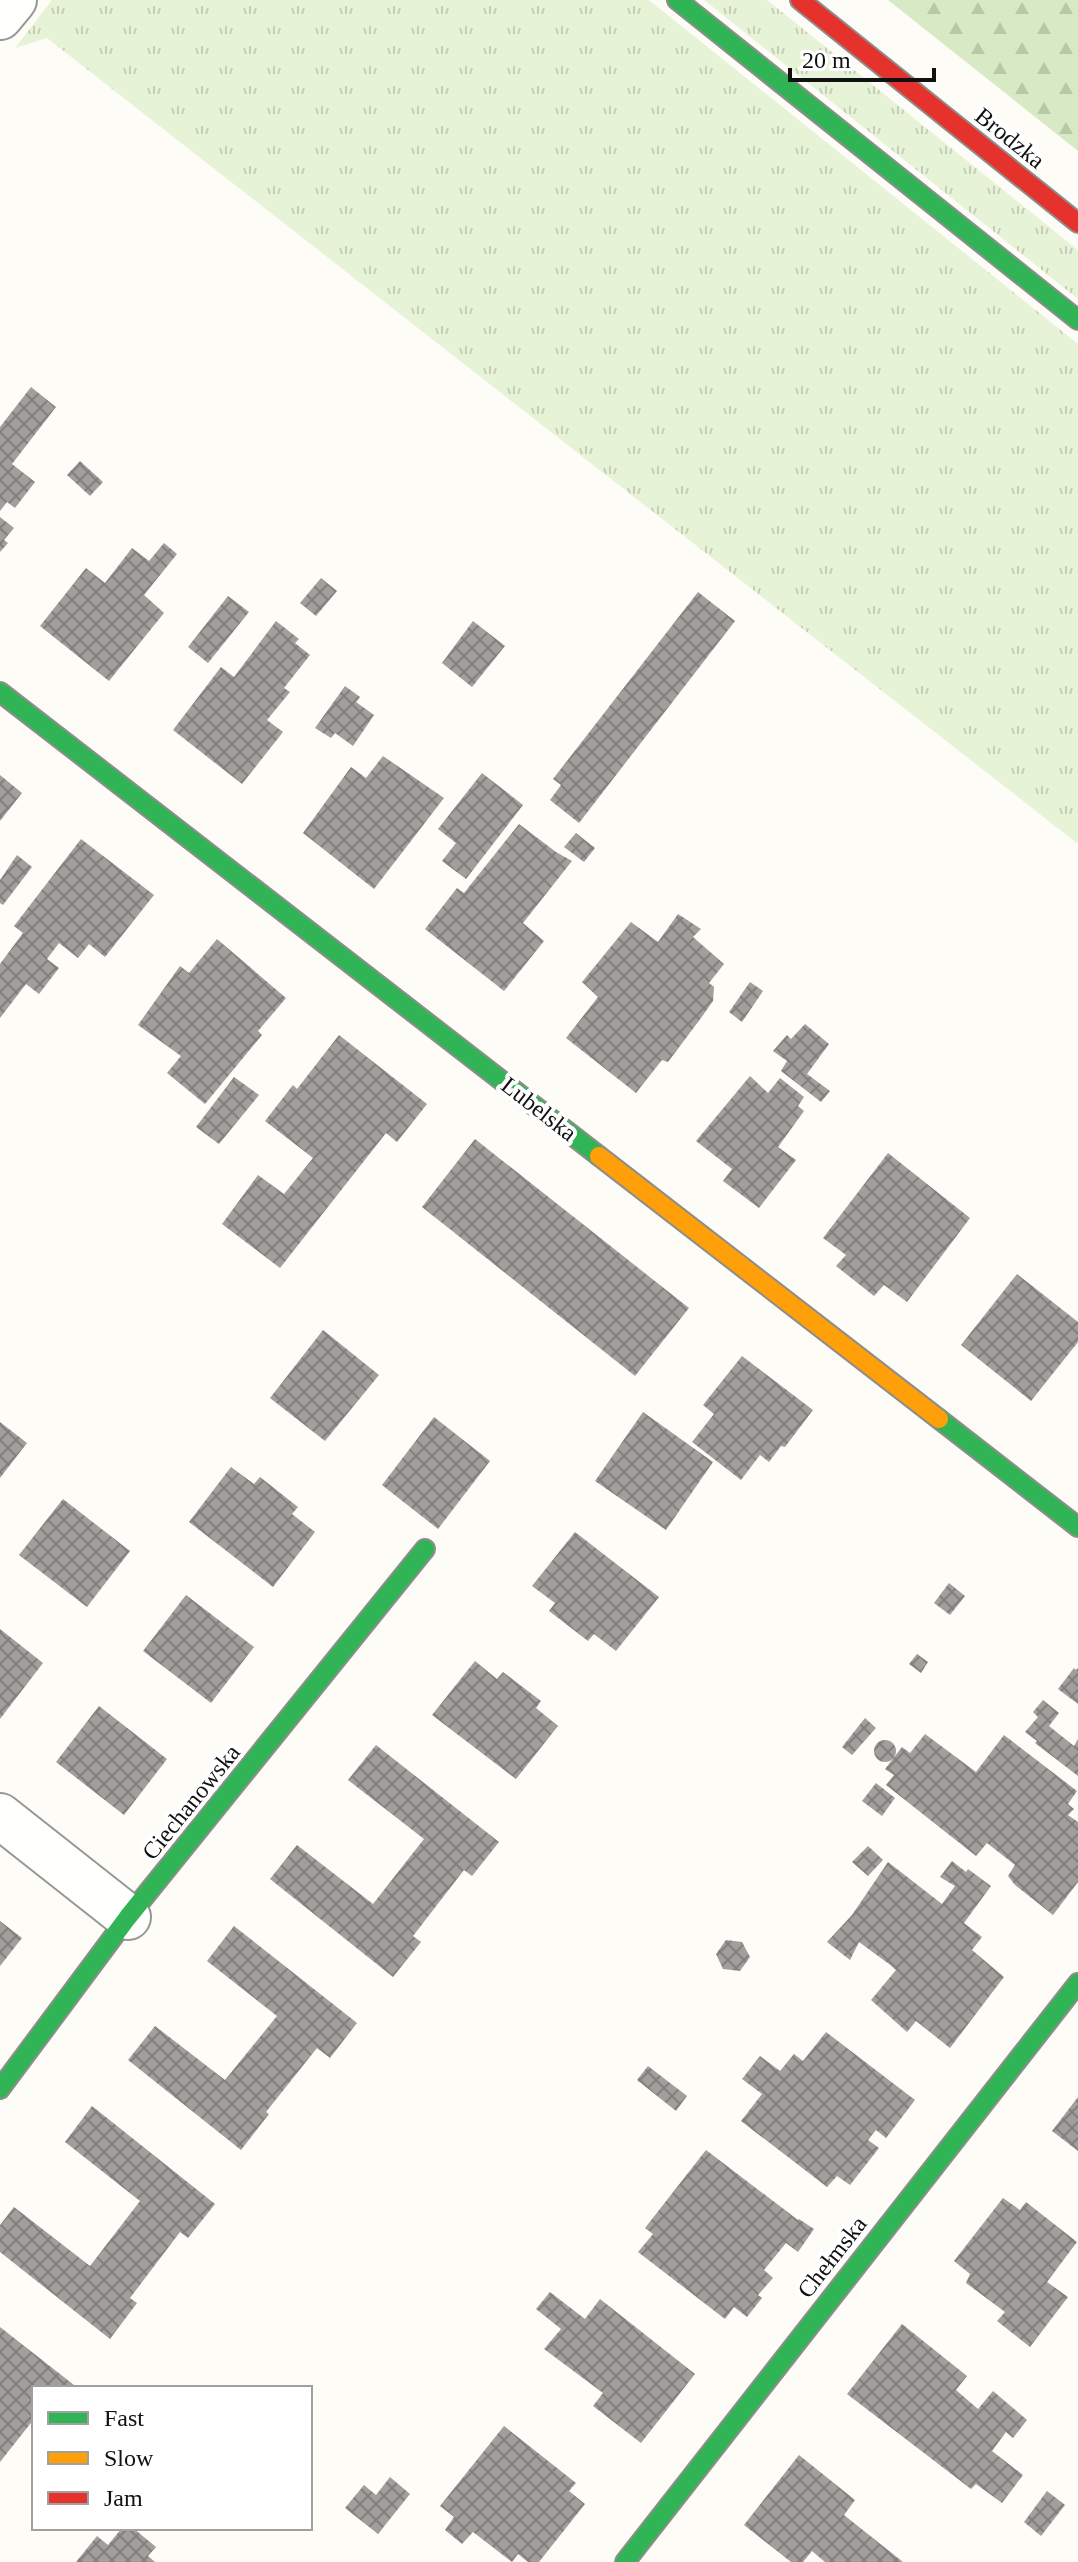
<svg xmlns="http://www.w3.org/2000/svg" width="1078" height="2562" viewBox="0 0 1078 2562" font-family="'Times New Roman',serif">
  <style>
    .grass { fill: url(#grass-tufts) }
    .forest { fill: url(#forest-firs) }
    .building { fill: url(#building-cross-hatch) }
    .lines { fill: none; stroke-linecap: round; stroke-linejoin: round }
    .street-casing { stroke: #979795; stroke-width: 48 }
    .fast-casing { stroke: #8e8d8b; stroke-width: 22 }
    .slow-casing { stroke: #8e8d8b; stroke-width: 22 }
    .jam-casing { stroke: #8e8d8b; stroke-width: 22 }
    .street { stroke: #fffffe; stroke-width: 44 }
    .fast { stroke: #30b455; stroke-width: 18 }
    .slow { stroke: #ff9f0a; stroke-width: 18 }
    .jam { stroke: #e5322d; stroke-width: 18 }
    .labels { text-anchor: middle; stroke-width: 8; stroke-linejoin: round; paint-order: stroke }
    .street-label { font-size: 24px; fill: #111; stroke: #fff }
  </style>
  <defs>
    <pattern id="grass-tufts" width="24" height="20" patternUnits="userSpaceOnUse" patternTransform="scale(2)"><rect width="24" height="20" fill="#e7f3d7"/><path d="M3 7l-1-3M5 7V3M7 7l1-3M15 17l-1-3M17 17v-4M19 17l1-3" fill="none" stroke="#c5cfb8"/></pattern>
    <pattern id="forest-firs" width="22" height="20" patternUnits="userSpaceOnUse" patternTransform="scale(2)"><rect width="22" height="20" fill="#d8eac5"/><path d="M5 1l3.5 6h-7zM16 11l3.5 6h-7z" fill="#b8c8a8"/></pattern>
    <pattern id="building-cross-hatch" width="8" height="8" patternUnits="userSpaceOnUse" patternTransform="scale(2)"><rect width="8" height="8" fill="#a19f9c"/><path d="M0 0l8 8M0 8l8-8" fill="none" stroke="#82807e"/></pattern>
  </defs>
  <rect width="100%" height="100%" fill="#fdfcf7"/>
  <g class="grass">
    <path d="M52,0H649L1078,344V844L47,38L15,48Z"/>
    <path d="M704,0H767L1078,250V299Z"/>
  </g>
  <path class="forest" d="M888,0H1078V151Z"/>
  <g class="building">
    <path d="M31,387L56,407L12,464L35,482L15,508L7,502L0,511V427Z"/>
    <path d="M80,461L103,482L90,496L67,475Z"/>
    <path d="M0,517L14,528L4,540L8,543L0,552Z"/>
    <path d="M164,543L177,554L144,595L164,613L109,681L40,626L86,568L105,583L132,548L149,561Z"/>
    <path d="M321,578L337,591L316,616L300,603Z"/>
    <path d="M698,592L735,621L579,823L550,800L561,785L553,779Z"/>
    <path d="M228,596L249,612L208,663L188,647Z"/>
    <path d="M276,621L299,639L295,643L310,655L284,688L290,692L267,720L283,732L242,784L173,730L221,667L234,677Z"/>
    <path d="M473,621L505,646L472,687L442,663Z"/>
    <path d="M345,686L360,697L356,702L374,715L353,746L335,733L331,738L315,728Z"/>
    <path d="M383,756L444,798L374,889L303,833L351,767L366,778Z"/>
    <path d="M482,773L523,805L466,879L442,861L456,843L438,829Z"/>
    <path d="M0,775L22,793L0,821Z"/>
    <path d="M519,824L556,852L572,861L523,923L544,941L504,991L425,929L457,888L464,893Z"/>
    <path d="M576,833L595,848L584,862L564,847Z"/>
    <path d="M81,839L154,895L105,957L89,944L78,958L59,943L47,959L59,968L39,994L26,984L0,1018V964L23,933L14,926Z"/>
    <path d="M17,855L32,867L3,905L0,903V880Z"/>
    <path d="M678,914L701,929L693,937L724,964L709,983L714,987L713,1001L701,1018L668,1062L662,1060L636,1093L566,1038L598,997L582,982L631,922L658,942Z"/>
    <path d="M217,939L286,998L258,1031L262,1035L205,1104L167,1073L181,1056L138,1025L180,966L189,973Z"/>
    <path d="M750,982L763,991L742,1022L729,1012Z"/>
    <path d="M805,1024L829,1044L807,1074L830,1091L821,1102L781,1071L787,1061L773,1051L787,1035L791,1039Z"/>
    <path d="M339,1035L427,1104L397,1142L386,1133L280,1268L222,1224L258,1175L284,1194L313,1158L265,1121L293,1085L297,1089Z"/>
    <path d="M750,1076L768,1093L780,1078L804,1097L798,1106L804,1111L778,1147L796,1160L759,1208L723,1181L732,1169L696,1141Z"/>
    <path d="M234,1077L259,1095L219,1144L196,1127Z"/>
    <path d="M475,1139L689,1308L635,1376L422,1207Z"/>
    <path d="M888,1153L970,1218L907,1302L884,1285L874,1296L836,1266L846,1255L823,1238Z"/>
    <path d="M1017,1274L1078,1322V1342L1031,1401L961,1345Z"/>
    <path d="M323,1330L379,1375L325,1441L270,1398Z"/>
    <path d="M742,1356L813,1410L785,1447L781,1446L769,1462L760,1455L741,1480L692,1442L714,1414L703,1405Z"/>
    <path d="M643,1412L713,1462L666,1530L595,1481Z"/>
    <path d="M434,1417L490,1461L438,1529L382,1485Z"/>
    <path d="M0,1422L27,1443L0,1478Z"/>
    <path d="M231,1467L254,1484L260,1477L298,1507L292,1514L315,1532L273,1587L189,1522Z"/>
    <path d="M63,1499L130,1551L87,1607L19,1555Z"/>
    <path d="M575,1532L659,1597L616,1651L594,1634L588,1641L549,1611L555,1603L532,1586Z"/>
    <path d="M949,1583L965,1596L950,1615L934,1603Z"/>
    <path d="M186,1595L254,1647L211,1703L143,1651Z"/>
    <path d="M0,1629L43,1663L0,1719Z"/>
    <path d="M917,1654L928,1662L921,1673L909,1664Z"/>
    <path d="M475,1661L497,1679L503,1672L541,1701L536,1708L558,1726L516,1779L432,1715Z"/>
    <path d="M1074,1668L1076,1670L1078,1668V1704L1058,1689Z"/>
    <path d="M1043,1700L1059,1713L1049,1726L1074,1746L1078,1739V1776L1035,1743L1037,1741L1025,1732L1038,1717L1033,1712Z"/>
    <path d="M99,1706L167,1759L124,1815L56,1762Z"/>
    <path d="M865,1718L876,1728L852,1755L842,1747Z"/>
    <path d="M925,1734L976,1772L1004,1735L1077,1791L1068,1804L1074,1809L1068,1815L1078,1822V1882L1053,1915L1015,1885L1008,1876L1015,1865L987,1843L976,1856L886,1785L894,1775L885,1769L902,1747L910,1753Z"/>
    <circle cx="885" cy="1751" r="11"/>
    <path d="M376,1745L499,1842L472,1876L464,1870L413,1936L421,1942L393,1977L270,1879L297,1845L373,1904L398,1872L424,1839L348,1780Z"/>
    <path d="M876,1783L895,1798L882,1816L862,1801Z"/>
    <path d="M868,1846L883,1860L868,1876L852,1862Z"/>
    <path d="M952,1861L966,1872L968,1869L991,1886L964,1923L982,1937L972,1950L1004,1977L950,2048L916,2021L907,2032L871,2000L896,1970L889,1964L859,1942L850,1960L827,1942L852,1915L888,1862L942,1904L955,1886L940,1877Z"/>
    <path d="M0,1921L22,1938L0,1966Z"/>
    <path d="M234,1926L357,2023L330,2058L317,2048L266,2112L269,2114L241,2150L128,2060L155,2026L225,2080L277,2016L207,1961Z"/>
    <path d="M726,1940L742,1942L750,1957L740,1971L723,1969L716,1954Z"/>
    <path d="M826,2032L915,2100L886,2138L876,2130L868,2140L879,2148L850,2185L837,2176L827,2187L741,2121L762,2094L742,2079L760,2056L780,2071L794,2054L803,2061Z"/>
    <path d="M648,2066L687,2096L676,2111L637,2080Z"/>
    <path d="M1078,2097V2151L1052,2131Z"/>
    <path d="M92,2106L215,2204L188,2238L180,2232L130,2298L137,2303L110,2339L0,2252V2225L14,2207L90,2266L140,2201L65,2142Z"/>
    <path d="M706,2150L798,2220L799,2219L814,2229L798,2252L786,2243L764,2270L773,2278L758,2295L762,2298L747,2317L734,2307L725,2319L638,2252L653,2234L645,2228Z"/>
    <path d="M1003,2198L1020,2210L1026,2202L1077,2242L1047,2282L1068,2297L1030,2347L997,2321L1005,2312L966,2283L970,2274L954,2261Z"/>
    <path d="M550,2292L585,2319L600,2299L695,2374L641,2443L593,2406L603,2393L544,2349L561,2329L536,2309Z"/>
    <path d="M902,2324L967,2376L956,2390L978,2409L993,2391L1027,2420L1013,2438L1006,2432L992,2451L1023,2475L1002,2503L976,2484L971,2489L847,2394Z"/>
    <path d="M0,2327L74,2385L71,2388H34V2419L0,2462Z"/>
    <path d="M504,2426L576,2483L569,2491L585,2504L539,2562H528L518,2554L512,2562L473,2532L462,2544L445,2530L454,2517L440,2506Z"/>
    <path d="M799,2455L855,2500L844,2515L903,2562H825L812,2551L803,2562H791L744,2525Z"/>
    <path d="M390,2477L410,2494L378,2534L345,2508L364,2485L376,2495Z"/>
    <path d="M1047,2491L1065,2505L1041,2536L1024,2522Z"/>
    <path d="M122,2528H133L156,2547L148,2556L155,2562H76L97,2536L108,2545Z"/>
  </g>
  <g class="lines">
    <defs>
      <g id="street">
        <path d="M0,17L14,0"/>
        <path d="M0,1816L128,1917"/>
      </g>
      <g id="fast">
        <path d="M677,0L1078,320"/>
        <path d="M0,692L599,1156"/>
        <path d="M939,1419L1078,1527"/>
        <path d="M0,2089L128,1917L425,1549"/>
        <path d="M625,2562L1078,1983"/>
      </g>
      <path id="slow" d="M599,1156L939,1419"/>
      <path id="jam" d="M800,0L1078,223"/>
    </defs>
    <use href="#street" class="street-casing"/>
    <use href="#fast" class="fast-casing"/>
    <use href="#slow" class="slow-casing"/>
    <use href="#jam" class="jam-casing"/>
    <use href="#street" class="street"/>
    <use href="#fast" class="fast"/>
    <use href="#slow" class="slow"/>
    <use href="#jam" class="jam"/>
  </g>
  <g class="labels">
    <g class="street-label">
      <text transform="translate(1010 138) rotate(39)" y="8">Brodzka</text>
      <text transform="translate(539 1109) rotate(38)" y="8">Lubelska</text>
      <text transform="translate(191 1802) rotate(-51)" y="8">Ciechanowska</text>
      <text transform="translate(832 2257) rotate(-52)" y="8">Chełmska</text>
    </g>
  </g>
  <rect x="32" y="2386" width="280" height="144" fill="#ffffff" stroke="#a0a0a0" stroke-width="2"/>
  <rect x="48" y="2412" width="40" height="12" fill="#30b455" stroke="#a0a0a0" stroke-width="2"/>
  <text x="104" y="2426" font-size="24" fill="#111111">Fast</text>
  <rect x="48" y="2452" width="40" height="12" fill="#ff9f0a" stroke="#a0a0a0" stroke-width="2"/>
  <text x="104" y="2466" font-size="24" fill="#111111">Slow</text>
  <rect x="48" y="2492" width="40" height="12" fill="#e5322d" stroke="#a0a0a0" stroke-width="2"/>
  <text x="104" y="2506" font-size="24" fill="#111111">Jam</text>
  <path d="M790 68v12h144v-12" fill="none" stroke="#111111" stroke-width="4"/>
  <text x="802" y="68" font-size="24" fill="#111111" stroke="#ffffff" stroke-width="6" paint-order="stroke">20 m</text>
</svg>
